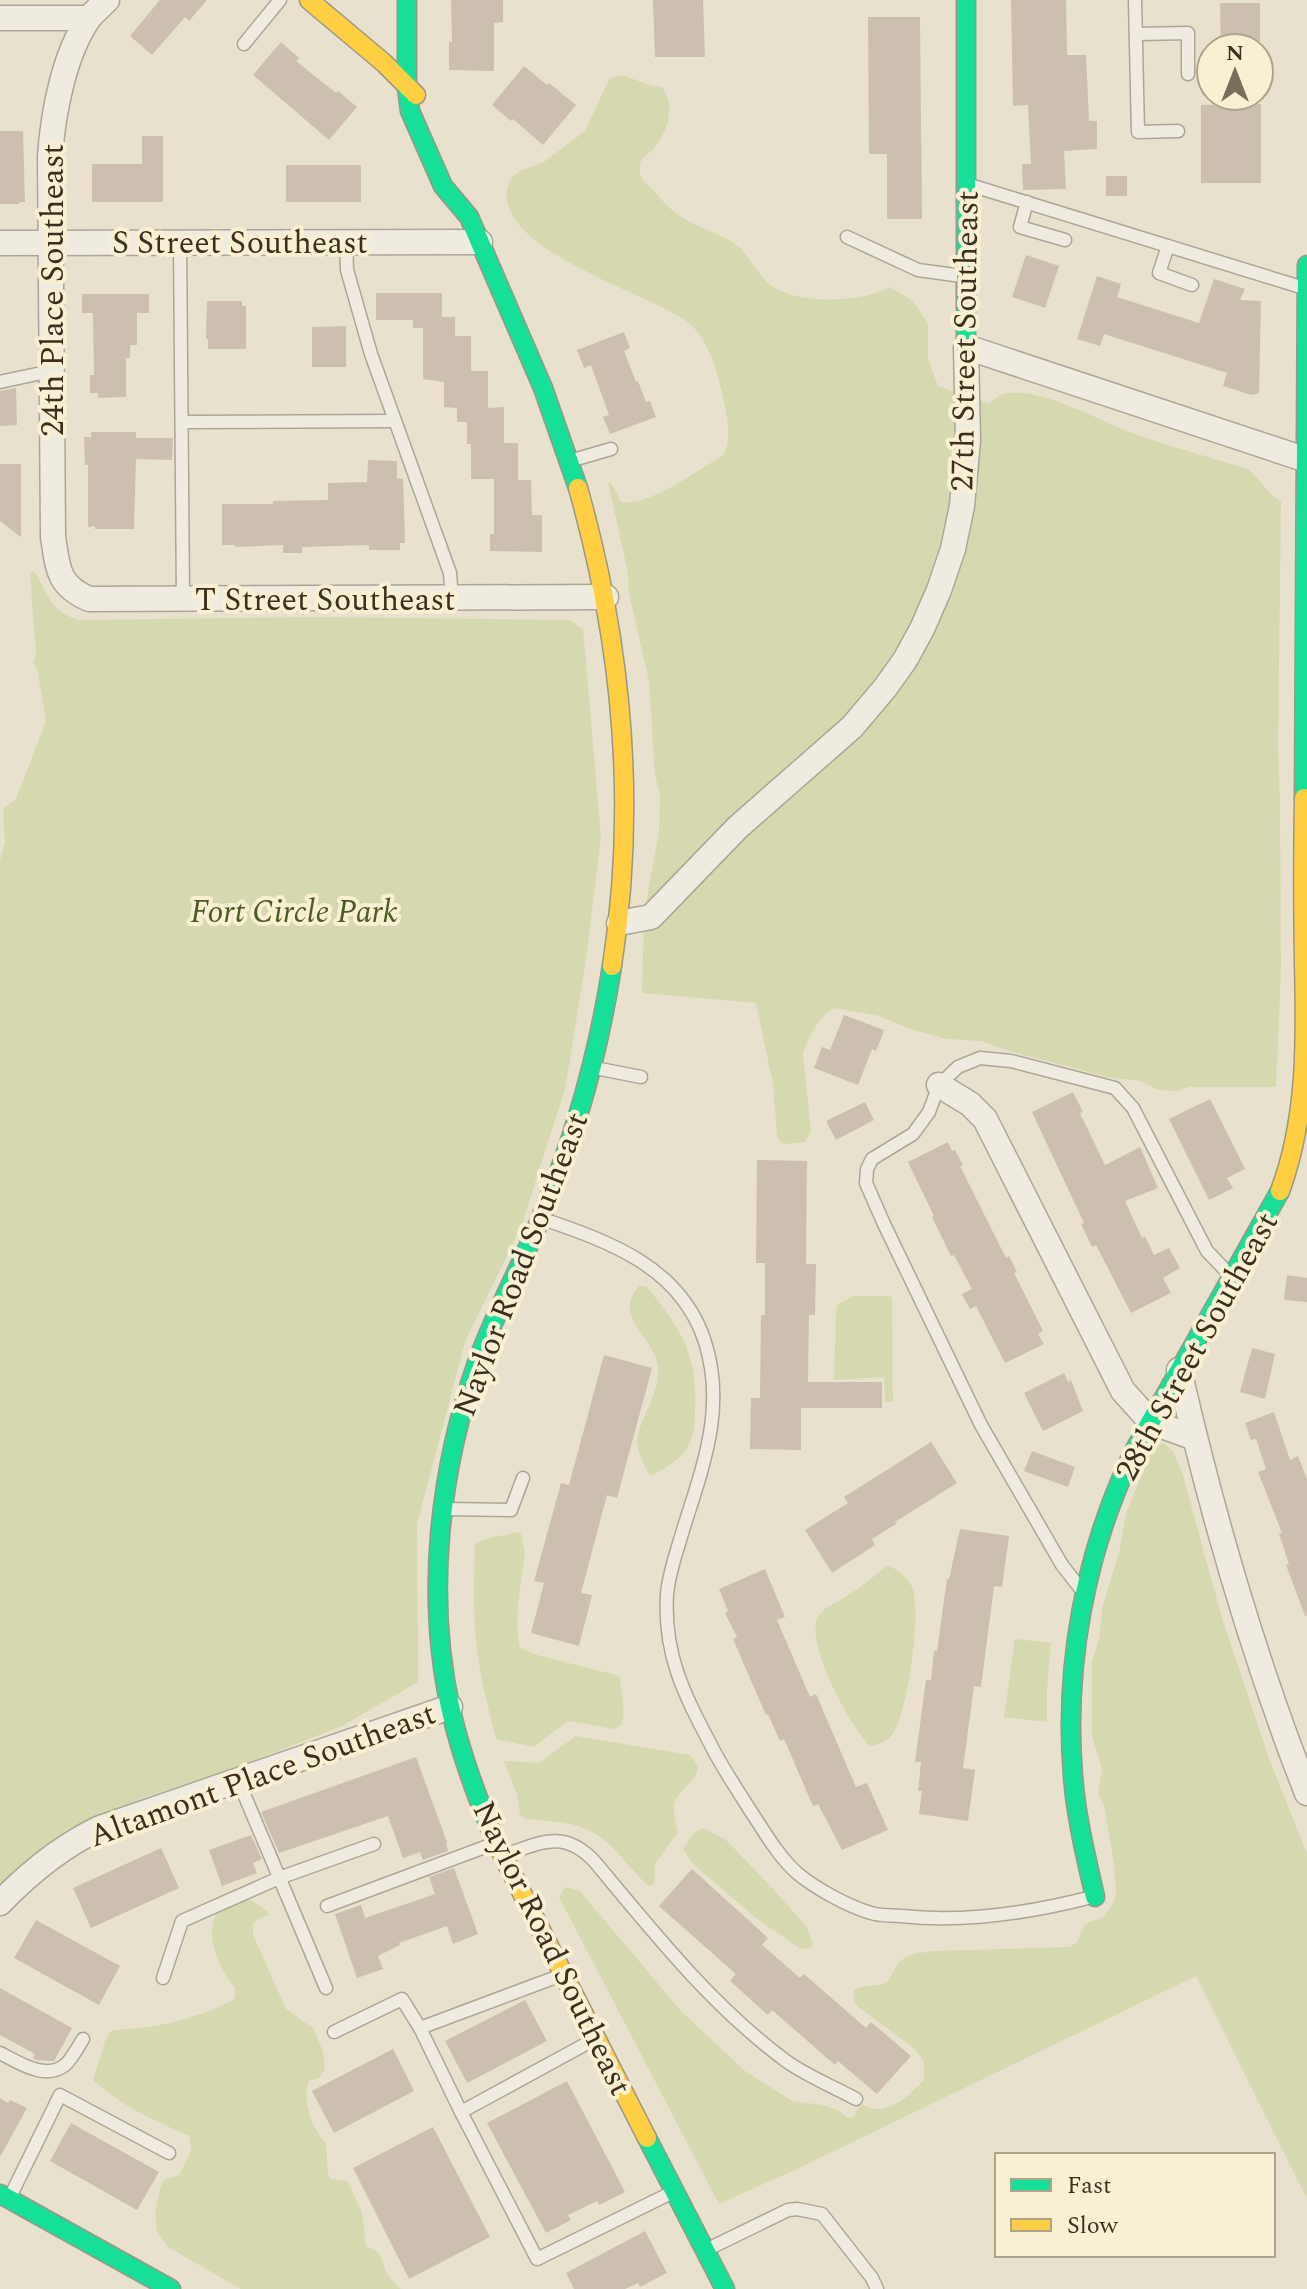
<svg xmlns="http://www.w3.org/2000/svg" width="1307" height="2289" viewBox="0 0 1307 2289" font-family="Spectral,serif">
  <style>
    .green { fill: #d6d9af }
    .building { fill: #ccbfaf }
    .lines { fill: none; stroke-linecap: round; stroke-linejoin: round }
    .lane-casing { stroke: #ada697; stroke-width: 15 }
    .street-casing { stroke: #ada697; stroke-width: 27 }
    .fast-casing { stroke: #9d9587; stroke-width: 21 }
    .slow-casing { stroke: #9d9587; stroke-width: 21 }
    .lane { stroke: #efebe1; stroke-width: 12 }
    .street { stroke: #efebe1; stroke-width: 24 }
    .fast { stroke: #16e098; stroke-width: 18 }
    .slow { stroke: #ffcf43; stroke-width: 18 }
    .labels { text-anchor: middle; stroke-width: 8; stroke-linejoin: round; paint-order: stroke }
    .street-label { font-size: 32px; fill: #3d2f1d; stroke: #f9f0d4 }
    .park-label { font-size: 32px; font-style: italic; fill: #4a5c22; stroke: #f9f0d4 }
  </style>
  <rect width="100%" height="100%" fill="#e8e1ce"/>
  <g class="green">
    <path d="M621,75C637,79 645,86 662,87C676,105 668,132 654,148C650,153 644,156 641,161C639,165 639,174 642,178C644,183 651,188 655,192C661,199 668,208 676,213C693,226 713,231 731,241C747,250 754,270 767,282C792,306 861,303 890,287L913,301L928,324V358L938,386L990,404C1012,370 1101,422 1129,432C1168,446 1209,457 1248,469C1259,478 1270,497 1281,501L1278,748L1280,803L1281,969L1276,1087H1189L1178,1091L1158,1090L1141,1081L1107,1077L1009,1051L981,1041L947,1039L913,1030L879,1016L834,1008C819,1017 807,1038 803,1054L811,1132L805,1142L784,1144L780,1142L777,1135L773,1084L756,1003L642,993L644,914L659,832L660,796L655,775L649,681L629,594L628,573L608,482L612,484L621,502C649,507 699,469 724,455C732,437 727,415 723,396C717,372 709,341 690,324C654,293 477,247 511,178L520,171L544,162L585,131L609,79Z"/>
    <path d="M33,571L36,573C47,596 52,611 78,620L316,617L570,620L583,629L601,837L585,967L565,1089L521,1227L465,1342L417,1524L418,1682L342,1726L230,1770L148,1796L66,1830L0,1889V861L5,842L3,809L16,799L46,721L37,668L33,664L36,654L30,573Z"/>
    <path d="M639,1286H646C682,1330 698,1354 695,1414C695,1428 693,1442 683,1454C675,1462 662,1470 653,1475L649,1474C644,1466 636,1449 637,1440C641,1415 660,1394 658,1368C655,1335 611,1318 639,1286Z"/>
    <path d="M853,1296H889L892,1298L893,1402H885L884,1377L834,1380L836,1312L838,1304Z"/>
    <path d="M1163,1443L1173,1451L1182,1472L1222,1618L1269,1758L1307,1854V2199L1196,1976L797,2169L719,2204L559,1897L565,1887L579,1890L681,2011L745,2071L792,2101L822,2105L838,2110L848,2118L854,2117L859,2106L863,2105C888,2118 908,2096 924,2080V2062L914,2048L857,2006C842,1978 877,1991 888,1981C892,1976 894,1969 898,1964C906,1953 921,1953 934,1951L1070,1947L1077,1942L1085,1924L1103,1917L1114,1902L1116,1894L1114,1863L1104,1806L1098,1794L1102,1769L1092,1736V1662L1099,1638L1103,1605L1119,1553L1126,1514L1150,1453L1154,1446Z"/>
    <path d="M515,1532L521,1534L525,1554L518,1604L517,1628L520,1648L537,1655L620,1676C621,1692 626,1709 622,1724L615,1729L568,1721L534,1747L496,1739C488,1707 479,1673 476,1640C473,1608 474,1576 475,1544C487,1536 502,1537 515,1532Z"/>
    <path d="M887,1566C898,1569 905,1575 911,1585C923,1606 908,1718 891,1736C885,1742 877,1746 869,1745C850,1725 804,1643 818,1617C824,1606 838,1602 847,1596C861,1587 874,1576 887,1566Z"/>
    <path d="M1015,1639L1051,1643L1047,1691V1722L1004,1717Z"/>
    <path d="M576,1736L690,1755L698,1766C697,1783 677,1790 674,1805C673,1814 676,1823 678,1832L655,1864L654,1884L649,1886C630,1870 616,1846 594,1833C574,1821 547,1821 525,1819L520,1814L517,1794L504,1761L539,1763Z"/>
    <path d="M703,1828L725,1839L774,1890L806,1926L813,1945L811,1948L801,1949L756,1918L693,1864L683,1849L694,1833Z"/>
    <path d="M233,1890L242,1892C250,1903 261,1904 270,1914L260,1918L253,1924V1935L286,2009L314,2029L323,2052L325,2069L319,2078L309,2081C302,2098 310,2121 320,2136C324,2143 325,2139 326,2147C328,2158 326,2168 330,2179L347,2181L362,2212L366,2246C384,2254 380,2257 387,2273C390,2279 396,2285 401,2289H241L168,2247L157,2232L155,2213L160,2188L164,2180L179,2175L191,2151L190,2136C155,2121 121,2106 93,2080L105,2041L111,2031C124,2028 136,2029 149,2027C171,2024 218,2011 235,1998V1988C224,1975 212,1952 212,1934C212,1921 218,1907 221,1895Z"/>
  </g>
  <g class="building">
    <path d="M160,0H207L189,21L185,17L152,55L130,36Z"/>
    <path d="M451,0H503V22L494,23V71L449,70V42H452Z"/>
    <path d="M653,0H703L705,57H655Z"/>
    <path d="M1011,0H1066L1067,55H1086L1089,121H1097V149L1064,151L1066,189L1023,190L1022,164H1031L1028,105L1013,106Z"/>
    <path d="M1220,3H1260V48H1221Z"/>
    <path d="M868,17H920L922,219H887V154H869Z"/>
    <path d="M281,42L299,58L296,61L336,93L338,91L357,107L329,140L253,75Z"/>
    <path d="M524,66L547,85L549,83L576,105L543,145L513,119L511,121L492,105Z"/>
    <path d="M1261,104V183H1201V105Z"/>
    <path d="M0,131H23L25,202H19V204H0Z"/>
    <path d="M142,136H163V202H92V164H142Z"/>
    <rect x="286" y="165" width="75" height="37"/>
    <rect x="1106" y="176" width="21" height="20"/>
    <path d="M1026,255L1059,266L1045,308L1012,297Z"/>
    <path d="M1097,276L1121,284L1117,297L1199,323L1214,279L1245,289L1240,300L1261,301L1259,393L1251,395L1223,386L1227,373L1104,334L1100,346L1077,339Z"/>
    <path d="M376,293H442V317H455V336H471V371H488V408L504,407V443H518V480H531L532,515H542V552L490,551V534H494V479H471V444H467V422H457V408L444,407V382L423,379V328H413V320H376Z"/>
    <path d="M82,294H149V313H137V345H130V358H126V397L98,398V393H90V375H94L93,313H82Z"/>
    <path d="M207,301H242V306H246V349H208V339H206Z"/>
    <path d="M346,326V367H312V327Z"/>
    <path d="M624,332L630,348L624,351L636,382L638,381L646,402L650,401L656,417L610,434L603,417L609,415L591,365L584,368L577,350Z"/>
    <path d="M16,388L17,425L0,426V391Z"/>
    <path d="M91,432H136V438H173L172,460L136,459L134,529H95V526L88,527V465H85L84,437H91Z"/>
    <path d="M368,460L397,461V478L403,479L405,543H400V550H369V545L302,547V553H283V545L235,547V545H222V504H273V501L328,500V483L367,482Z"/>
    <path d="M0,464H21V537L0,521Z"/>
    <path d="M844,1015L884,1030L876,1051L872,1049L858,1085L814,1068L822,1047L830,1050Z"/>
    <path d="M1073,1092L1083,1112L1080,1113L1105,1165L1140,1147L1158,1188L1125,1201L1142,1238L1145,1236L1154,1255L1169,1248L1180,1268L1163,1278L1171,1293L1131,1313L1096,1245L1092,1247L1081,1224L1084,1223L1032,1112Z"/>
    <path d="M1210,1099L1245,1169L1227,1178L1233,1188L1209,1200L1169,1119Z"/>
    <path d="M865,1102L874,1120L836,1140L826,1121Z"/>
    <path d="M948,1142L952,1151L955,1150L963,1165L960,1166L1006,1258L1009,1256L1017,1272L1014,1273L1043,1331L1038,1334L1044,1344L1005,1363L976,1306L970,1309L962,1294L972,1289L954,1255L951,1256L932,1217L934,1216L908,1162Z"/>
    <path d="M757,1160L807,1161L806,1264H816L815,1315H809L808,1382H882V1408H801V1450L750,1449L751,1398H760L761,1315H765V1263H756Z"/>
    <path d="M1287,1275L1307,1278V1302L1284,1300Z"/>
    <path d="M1252,1348L1275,1354L1265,1399L1240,1392Z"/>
    <path d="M604,1355L652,1368L617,1498L607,1495L581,1593L592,1595L579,1646L531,1633L544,1583L534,1581L561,1483L569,1485Z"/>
    <path d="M1064,1373L1068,1382L1071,1380L1083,1411L1043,1431L1024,1393Z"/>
    <path d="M1274,1412L1290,1460L1298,1456L1307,1480V1616H1305L1286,1565L1289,1564L1279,1534L1282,1533L1258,1472L1266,1469L1256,1439L1251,1440L1245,1423Z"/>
    <path d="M931,1442L957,1483L895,1522L896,1524L872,1539L875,1545L832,1573L805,1530L848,1503L844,1497Z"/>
    <path d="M1032,1451L1075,1467L1068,1487L1024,1471Z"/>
    <path d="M960,1529L1009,1536L1002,1587L994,1586L981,1687L974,1686L963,1768L975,1770L968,1821L919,1814L922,1791H918L921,1762H915L926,1680H931L934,1651H937L947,1579H949Z"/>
    <path d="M765,1569L785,1617L777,1620L810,1697L816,1694L856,1787L867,1783L888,1830L842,1850L818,1804L813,1806L784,1739L780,1741L768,1714L766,1715L733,1639L737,1637L725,1613L728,1611L719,1589Z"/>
    <path d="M416,1757L447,1842L446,1843L448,1851L423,1860L420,1852L403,1858L388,1816L279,1853L261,1812Z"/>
    <path d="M251,1835L262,1859L253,1863L257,1873L222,1886L209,1850Z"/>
    <path d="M161,1848L179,1888L91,1928L73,1888Z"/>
    <path d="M454,1868L478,1934L453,1944L447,1926L399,1943L400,1945L378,1956L383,1969L357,1978L335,1914L361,1905L365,1918L435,1894L429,1877Z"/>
    <path d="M692,1869L768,1938L762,1945L800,1978L804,1974L866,2028L871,2022L911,2056L877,2094L838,2061L835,2065L772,2010L768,2015L730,1981L736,1974L659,1906Z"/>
    <path d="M36,1920L120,1966L99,2005L14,1958Z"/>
    <path d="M0,1988L72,2028L54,2061L36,2060L33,2058L35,2054L0,2035Z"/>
    <path d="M525,2000L547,2041L467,2083L445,2041Z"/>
    <path d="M393,2049L414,2091L334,2133L312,2091Z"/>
    <path d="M567,2081L625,2192L599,2205L597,2201L568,2215L571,2220L546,2233L487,2123Z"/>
    <path d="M0,2098L8,2103L10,2100L27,2108L0,2157Z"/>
    <path d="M71,2123L159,2172L137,2210L50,2161Z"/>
    <path d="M433,2127L490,2237L409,2279L353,2168Z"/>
    <path d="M645,2231L667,2273L640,2287L638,2283L625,2289H574L566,2273Z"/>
  </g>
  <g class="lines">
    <defs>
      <g id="lane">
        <path d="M1135,0L1138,132L1178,131"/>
        <path d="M1136,34L1188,33V74"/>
        <path d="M244,44L280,0"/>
        <path d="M970,185L1304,288"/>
        <path d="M1027,202L1020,227L1065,240"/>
        <path d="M847,237L918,270L962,276"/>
        <path d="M180,242L183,599"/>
        <path d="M346,242L347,270L371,354L450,573L452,598"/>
        <path d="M1168,246L1159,273L1192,285"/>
        <path d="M0,382L51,371"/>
        <path d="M182,422L395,421"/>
        <path d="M573,460L611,449"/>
        <path d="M595,1068L641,1077"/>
        <path d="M543,1219C610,1242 681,1267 705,1342C726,1408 703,1466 683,1530C677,1551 669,1572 667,1594C663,1658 687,1699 715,1753C726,1773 738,1791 750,1810C764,1831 778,1856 797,1873C815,1888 847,1906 871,1913C880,1916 891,1915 901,1916C965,1923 1030,1913 1092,1897"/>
        <path d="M446,1509L511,1510L523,1478"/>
        <path d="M1080,1588L1062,1565L981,1425L884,1224L866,1183L867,1169L872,1159L913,1134L929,1112L939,1085L958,1067L980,1058L1011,1061L1115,1088L1133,1108L1207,1251L1230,1275"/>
        <path d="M238,1780L326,1988"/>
        <path d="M505,1855C541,1842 565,1829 595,1862C654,1933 712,2006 786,2061C807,2076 834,2087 856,2099"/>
        <path d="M327,1906L493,1844"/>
        <path d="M559,1976L420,2028L461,2112L537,2259L671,2193"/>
        <path d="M163,1978L182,1921L279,1878L374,1844"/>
        <path d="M334,2032L402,1999L420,2028"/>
        <path d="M0,2053C18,2062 45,2081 65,2065C72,2059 78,2047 83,2039"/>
        <path d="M461,2112L595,2039"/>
        <path d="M10,2197L60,2095L169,2153"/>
        <path d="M708,2249L788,2210L797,2209L822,2214L872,2278L877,2289"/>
      </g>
      <g id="street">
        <path d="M107,0C101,6 94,12 89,18C64,54 53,113 50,156L53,537C58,568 57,585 89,599L606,597"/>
        <path d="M0,18H89"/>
        <path d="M0,243L480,242"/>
        <path d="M619,923L651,917L737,828L852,727L885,688L905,660L922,629L939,590L953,549L962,506L968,441L966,347L1307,460"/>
        <path d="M939,1085L970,1104L985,1119L1123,1391L1151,1422L1195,1438"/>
        <path d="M1179,1370C1212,1514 1253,1656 1307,1793"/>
        <path d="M0,1903C29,1873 62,1846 100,1828L450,1707"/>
      </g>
      <g id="fast">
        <path d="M407,0V88L410,111L443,186L469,217L543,388L578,488"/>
        <path d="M966,0V347"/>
        <path d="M1304,798L1307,265"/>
        <path d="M499,1848C479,1804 462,1758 451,1711C425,1596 439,1471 478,1360C497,1308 524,1261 544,1210C577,1131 599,1050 612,966"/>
        <path d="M1095,1897C1086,1857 1076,1817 1073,1776C1064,1666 1085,1552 1133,1453L1280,1191"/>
        <path d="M647,2138L725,2289"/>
        <path d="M0,2194L171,2289"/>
      </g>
      <g id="slow">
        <path d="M309,0L384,63L416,95"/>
        <path d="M578,488C622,643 637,805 612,966"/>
        <path d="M1280,1191C1307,1119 1306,1040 1304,963C1303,908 1303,853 1304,798"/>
        <path d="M499,1848L647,2138"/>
      </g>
    </defs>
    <use href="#lane" class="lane-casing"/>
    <use href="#street" class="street-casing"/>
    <use href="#fast" class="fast-casing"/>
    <use href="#slow" class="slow-casing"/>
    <use href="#lane" class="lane"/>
    <use href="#street" class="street"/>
    <use href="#fast" class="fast"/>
    <use href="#slow" class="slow"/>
  </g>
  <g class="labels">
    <g class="street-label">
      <text x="240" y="253">S Street Southeast</text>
      <text transform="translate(52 290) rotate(-90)" y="11">24th Place Southeast</text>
      <text transform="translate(964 341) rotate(-89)" y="11">27th Street Southeast</text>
      <text x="325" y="610">T Street Southeast</text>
      <text transform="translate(520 1264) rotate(-69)" y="11">Naylor Road Southeast</text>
      <text transform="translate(1196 1346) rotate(-61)" y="11">28th Street Southeast</text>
      <text transform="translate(262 1774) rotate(-20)" y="11">Altamont Place Southeast</text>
      <text transform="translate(553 1948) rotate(64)" y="11">Naylor Road Southeast</text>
    </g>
    <g class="park-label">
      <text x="294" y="922">Fort Circle Park</text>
    </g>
  </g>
  <rect x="995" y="2153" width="280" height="104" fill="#f9f0d4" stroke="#aea38b" stroke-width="2"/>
  <rect x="1011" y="2179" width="40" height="12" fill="#16e098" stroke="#aea38b" stroke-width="2"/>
  <text x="1067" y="2193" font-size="24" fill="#3d2f1d">Fast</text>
  <rect x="1011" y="2219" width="40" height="12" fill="#ffcf43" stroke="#aea38b" stroke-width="2"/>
  <text x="1067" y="2233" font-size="24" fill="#3d2f1d">Slow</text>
  <g transform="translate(1235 72)"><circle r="38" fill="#f9f0d4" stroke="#aea38b" stroke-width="2"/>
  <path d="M0-6L14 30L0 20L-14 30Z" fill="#796d5b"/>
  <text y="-12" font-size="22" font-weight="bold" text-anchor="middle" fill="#3d2f1d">N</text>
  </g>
</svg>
